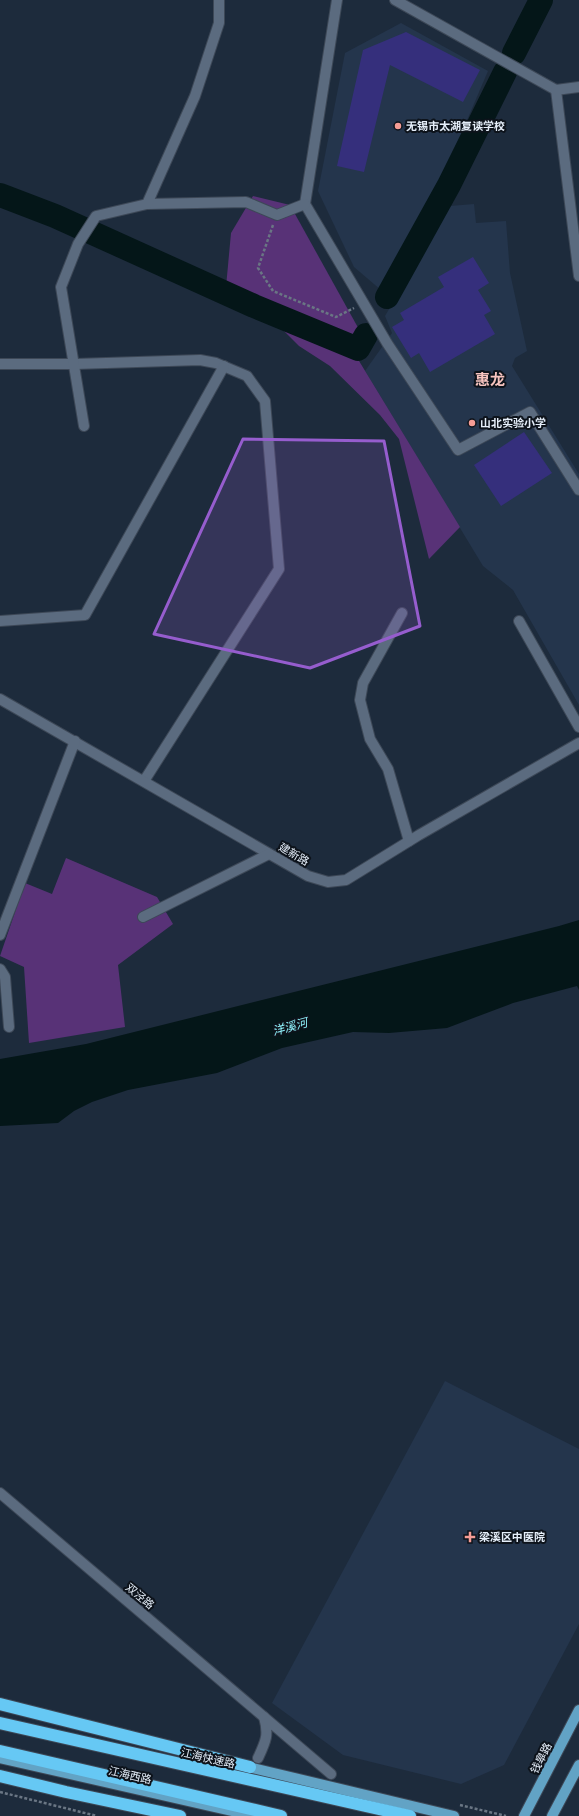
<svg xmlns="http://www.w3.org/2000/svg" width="579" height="1816" viewBox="0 0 579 1816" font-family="'Times New Roman','Noto Sans SC',serif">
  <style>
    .built { fill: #24354c }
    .green { fill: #583277 }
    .water { fill: #041618 }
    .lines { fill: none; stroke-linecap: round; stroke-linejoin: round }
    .river { stroke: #041618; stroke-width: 24 }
    .building { fill: #352f7c }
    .minor-casing { stroke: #3d4857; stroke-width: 12 }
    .major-casing { stroke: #3d4857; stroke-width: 12 }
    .highway-casing { stroke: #3d4857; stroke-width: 14 }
    .path { stroke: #6a7684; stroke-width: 2.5; stroke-dasharray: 3 2; stroke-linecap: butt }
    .minor { stroke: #5b6b7f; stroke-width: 10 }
    .major { stroke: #62a3c5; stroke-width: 10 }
    .highway { stroke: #66c8f4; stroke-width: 12 }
    .marked { fill: #965dce; fill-opacity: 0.2; stroke: #965dce; stroke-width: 3; stroke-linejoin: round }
    .poi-dot { fill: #f59c95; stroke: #0d131b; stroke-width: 1.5 }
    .labels { text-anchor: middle; stroke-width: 4; stroke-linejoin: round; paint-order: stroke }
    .poi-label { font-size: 11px; font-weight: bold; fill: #e6effa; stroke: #0d131b; text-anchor: start }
    .street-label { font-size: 11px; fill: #e6effa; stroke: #0d131b }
    .water-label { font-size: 12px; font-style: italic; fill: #90f3fd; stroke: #0d131b }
    .district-label { font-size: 15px; font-weight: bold; fill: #f6c3be; stroke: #0d131b }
  </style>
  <rect width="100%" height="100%" fill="#1d2b3c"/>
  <g class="built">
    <path d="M401,23L488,71L441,181L381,290L354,267L318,191L345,53Z"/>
    <path d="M474,204L476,223L506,221L510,273L527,351L515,358L512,366L579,474V705L513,590L483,566L365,371L392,333L385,316L450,206Z"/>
    <path d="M445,1381L579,1449V1624L504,1765L461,1784L343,1755L272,1703Z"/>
  </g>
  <g class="green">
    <path d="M253,196L290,205L361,333L356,342L226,287L231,233Z"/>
    <path d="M278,325L356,356L460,527L429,559L399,439L380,415L330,366L299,346Z"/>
    <path d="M66,858L157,897L173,924L118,965L125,1027L29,1043L24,967L0,956L25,883L52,894Z"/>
  </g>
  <path class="water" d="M579,920V990L577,986L513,1003L447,1028L389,1033L353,1032L282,1048L217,1073L128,1090L92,1102L74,1111L58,1123L0,1126V1059L86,1044L559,926Z"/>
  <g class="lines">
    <g class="river">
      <path d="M514,53L541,0"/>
      <path d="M0,195L55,216L254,306L358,349L366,335"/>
      <path d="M387,297L449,185L505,72"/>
    </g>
  </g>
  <g class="building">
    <path d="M406,32L480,70L463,102L390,65L364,172L337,166L363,50Z"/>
    <path d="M473,257L489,283L478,290L491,311L484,315L495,334L430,372L419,353L411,358L392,327L404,320L400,313L444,287L438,277Z"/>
    <path d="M524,432L552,473L501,506L474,465Z"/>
  </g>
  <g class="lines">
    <defs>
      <g id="minor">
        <path d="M337,0L305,204L387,343L458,450L530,412L579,490"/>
        <path d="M395,0L556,90"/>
        <path d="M579,87L556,90L579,276"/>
        <path d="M147,204L246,202L277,215L305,204"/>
        <path d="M0,364H75L200,360L216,363L247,376L265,401L279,569L144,781"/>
        <path d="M84,426L61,287L78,244L96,216L147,204L195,96L219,23V0"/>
        <path d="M402,613L363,683L360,700L370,739L388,769L409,841"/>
        <path d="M0,621L85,615L224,366"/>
        <path d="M519,621L579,727"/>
        <path d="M0,699L308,876L328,882L346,880L419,835L579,743"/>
        <path d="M143,917L269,854"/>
        <path d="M0,935L75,741"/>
        <path d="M0,969L5,977L9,1027"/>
        <path d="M0,1493L264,1717"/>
        <path d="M258,1758C266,1741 269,1735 264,1717L331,1774"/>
      </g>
      <g id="major">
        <path d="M0,1758L254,1816"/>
        <path d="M244,1766L454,1816"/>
        <path d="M524,1816L579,1710"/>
        <path d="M552,1816L579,1765"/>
      </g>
      <g id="highway">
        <path d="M0,1704L250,1767"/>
        <path d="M0,1723L410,1816"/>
        <path d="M0,1751L281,1816"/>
        <path d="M0,1776L66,1792L180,1816"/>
      </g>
    </defs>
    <use href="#minor" class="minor-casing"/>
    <use href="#major" class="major-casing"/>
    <use href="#highway" class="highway-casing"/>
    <g class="path">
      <path d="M273,225L258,268L273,291L336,317L354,308"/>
      <path d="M0,1792L97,1816"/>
      <path d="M460,1805L506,1816"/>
    </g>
    <use href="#minor" class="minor"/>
    <use href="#major" class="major"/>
    <use href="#highway" class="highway"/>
  </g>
  <path class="marked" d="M243,439L384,441L420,626L310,668L154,634Z"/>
  <g class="poi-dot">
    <circle cx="398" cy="126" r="4"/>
    <circle cx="472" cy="423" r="4"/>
    <path d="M468 1531h4v4h4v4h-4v4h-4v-4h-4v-4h4z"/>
  </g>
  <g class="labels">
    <g class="poi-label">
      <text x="406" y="130">无锡市太湖复读学校</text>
      <text x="480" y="427">山北实验小学</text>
      <text x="479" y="1541">梁溪区中医院</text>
    </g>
    <g class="street-label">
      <text transform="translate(294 854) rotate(30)" y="4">建新路</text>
      <text transform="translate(140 1596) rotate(40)" y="4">双泾路</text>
      <text transform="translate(208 1758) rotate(13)" y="4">江海快速路</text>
      <text transform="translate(541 1758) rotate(-63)" y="4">钱皋路</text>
      <text transform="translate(130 1775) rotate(13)" y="4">江海西路</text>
    </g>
    <g class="water-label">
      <text transform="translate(290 1027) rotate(-15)" y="4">洋溪河</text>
    </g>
    <g class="district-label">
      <text x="490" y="385">惠龙</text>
    </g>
  </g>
</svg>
